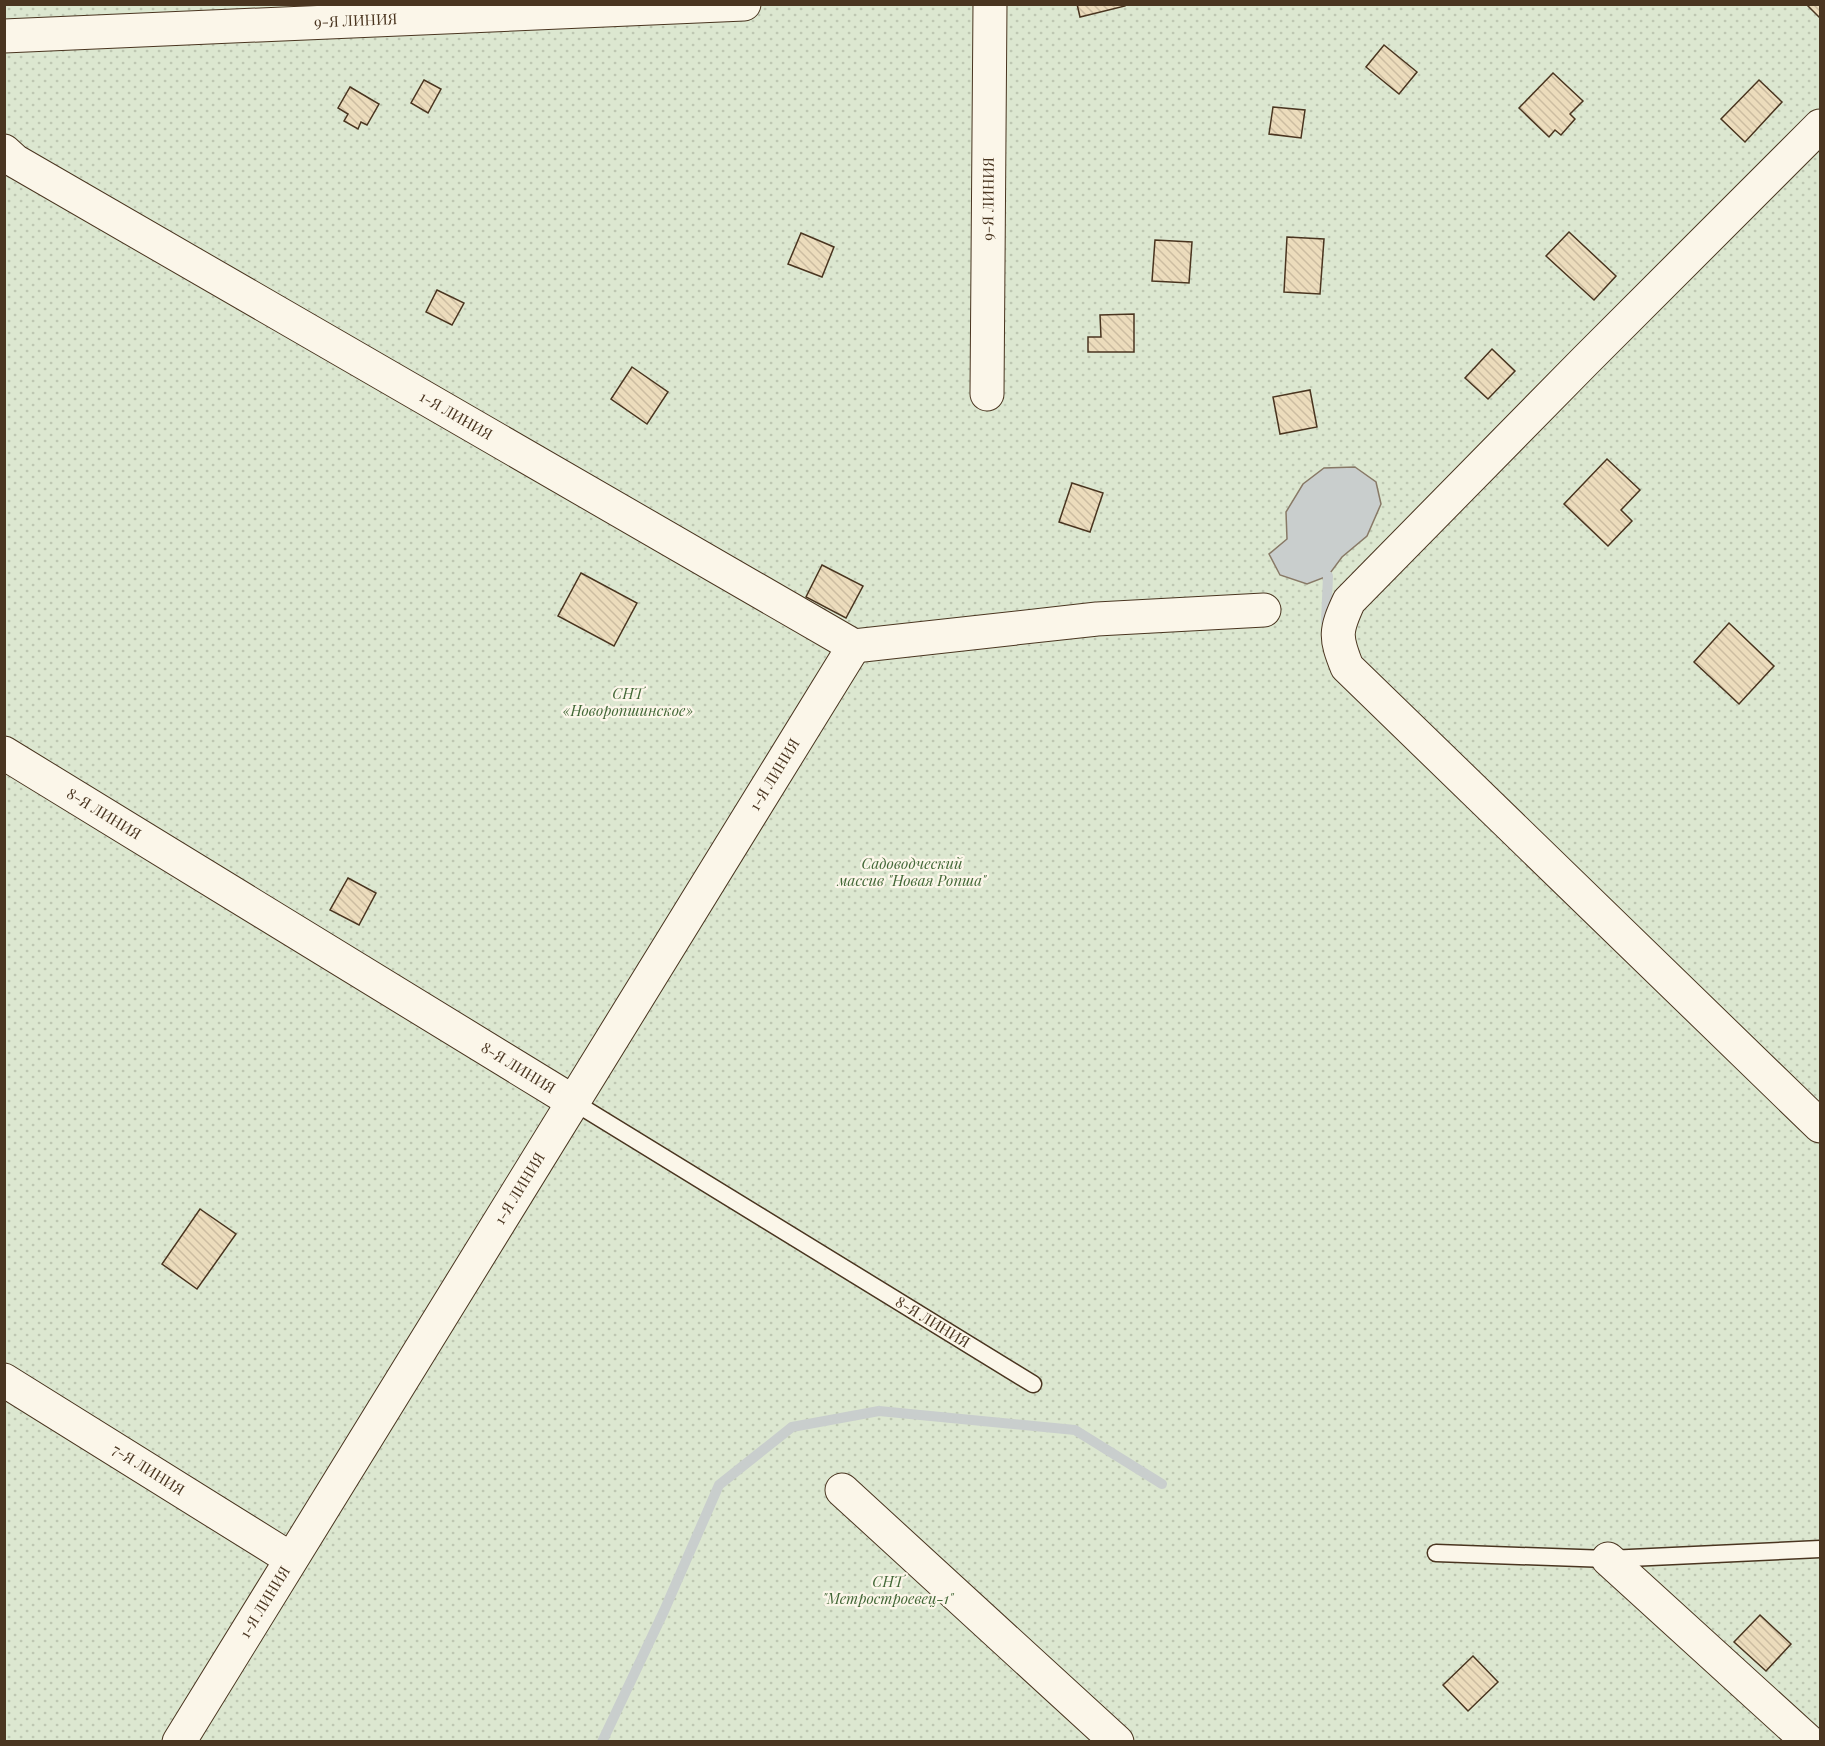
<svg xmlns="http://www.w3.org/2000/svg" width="1825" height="1746" viewBox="0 0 1825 1746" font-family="'Playfair Display',serif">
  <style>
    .garden { fill: url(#garden-dots); stroke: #887966; stroke-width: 1.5 }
    .water { fill: #c9cecd; stroke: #887966; stroke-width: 1.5 }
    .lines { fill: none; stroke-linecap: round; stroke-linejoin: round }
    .stream { stroke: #c9cecd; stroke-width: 10 }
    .building { fill: url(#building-back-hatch); stroke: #4a3520; stroke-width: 1.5 }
    .lane-casing { stroke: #4a3520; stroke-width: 19 }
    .street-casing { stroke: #4a3520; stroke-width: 35 }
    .lane { stroke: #fbf6e9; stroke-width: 16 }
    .street { stroke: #fbf6e9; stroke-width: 33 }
    .labels { text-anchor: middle; stroke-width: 4.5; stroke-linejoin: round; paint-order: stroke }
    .street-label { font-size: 15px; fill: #4a3520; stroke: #fbf6e9 }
    .park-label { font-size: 15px; font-style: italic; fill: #436837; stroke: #fbf6e9 }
  </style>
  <defs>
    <pattern id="garden-dots" width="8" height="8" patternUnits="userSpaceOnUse" patternTransform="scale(1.5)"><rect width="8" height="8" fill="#dce7d0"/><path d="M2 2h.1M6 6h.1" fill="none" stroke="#bec7b2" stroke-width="1.8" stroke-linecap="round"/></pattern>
    <pattern id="building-back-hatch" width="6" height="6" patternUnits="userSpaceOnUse" patternTransform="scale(1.5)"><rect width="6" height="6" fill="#ecdcbc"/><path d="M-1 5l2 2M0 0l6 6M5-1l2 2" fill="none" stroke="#ccbda1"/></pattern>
  </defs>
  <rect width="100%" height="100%" fill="#fbf6e9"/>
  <path class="garden" d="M5,5H1820V1741L5,1742Z"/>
  <path class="water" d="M1355,467L1376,482L1381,504L1367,536L1342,557L1328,576L1307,584L1280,575L1269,554L1287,539L1286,512L1303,484L1324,468Z"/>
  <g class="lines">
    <g class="stream">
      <path d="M1326,622L1328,576"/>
      <path d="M602,1742L664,1611L719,1485L792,1427L879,1411L1075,1430L1162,1484"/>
    </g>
  </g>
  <g class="building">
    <path d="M1077,4H1125V6L1080,17Z"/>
    <path d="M1806,4H1820V18Z"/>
    <path d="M1384,45L1417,72L1399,94L1366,67Z"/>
    <path d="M1553,73L1583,101L1570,114L1575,119L1561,135L1555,130L1549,137L1519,108Z"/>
    <path d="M424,80L441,89L428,113L411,103Z"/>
    <path d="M1759,80L1782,102L1745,142L1721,119Z"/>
    <path d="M350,87L379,104L367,125L361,122L358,129L344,121L348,114L338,108Z"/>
    <path d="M1273,107L1305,110L1301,138L1269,134Z"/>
    <path d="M1569,232L1616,276L1594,300L1546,256Z"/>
    <path d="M801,233L834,247L822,277L788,264Z"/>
    <path d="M1287,237L1324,239L1320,294L1284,292Z"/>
    <path d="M1155,240L1192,242L1189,283L1152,281Z"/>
    <path d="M437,290L464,303L452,325L426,312Z"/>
    <path d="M1134,314V352H1088V337H1101L1100,315Z"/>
    <path d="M1492,349L1515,371L1488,399L1465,378Z"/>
    <path d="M632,367L668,392L647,424L611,399Z"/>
    <path d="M1310,390L1317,427L1280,434L1273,397Z"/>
    <path d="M1607,459L1640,490L1621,510L1632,521L1608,546L1564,504Z"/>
    <path d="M1072,483L1103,493L1090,532L1059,522Z"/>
    <path d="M822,565L863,586L846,618L806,597Z"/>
    <path d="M581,573L637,603L614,646L558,616Z"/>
    <path d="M1729,623L1774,666L1739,704L1694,662Z"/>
    <path d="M348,878L376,893L359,925L330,910Z"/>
    <path d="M200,1209L236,1234L197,1289L162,1264Z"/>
    <path d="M1760,1615L1791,1644L1766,1671L1734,1642Z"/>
    <path d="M1473,1656L1498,1682L1468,1711L1443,1685Z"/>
  </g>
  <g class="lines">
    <defs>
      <g id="lane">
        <path id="s1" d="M572,1101L1033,1384"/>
        <path d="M1436,1553L1608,1559L1820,1549"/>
      </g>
      <g id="street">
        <path id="s2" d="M4,36L744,4"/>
        <path d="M1820,126L1585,361L1349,601C1335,631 1335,637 1347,667L1820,1126"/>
        <path id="s3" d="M4,151L15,161L854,646"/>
        <path id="s4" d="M987,394L990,4"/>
        <path d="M854,646L1097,619L1264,610"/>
        <path id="s5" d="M4,753L572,1101"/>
        <path id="s6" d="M4,1380L291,1559"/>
        <path d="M842,1490L1117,1742"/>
        <path d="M1608,1559L1809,1742"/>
        <path id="s7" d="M179,1742L854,646"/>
      </g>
    </defs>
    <use href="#lane" class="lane-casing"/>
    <use href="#street" class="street-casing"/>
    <use href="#lane" class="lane"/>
    <use href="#street" class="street"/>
  </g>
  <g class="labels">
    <g class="street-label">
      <text dy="5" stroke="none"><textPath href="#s2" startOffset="352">9-Я ЛИНИЯ</textPath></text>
      <text dy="5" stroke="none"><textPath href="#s4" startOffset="195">9-Я ЛИНИЯ</textPath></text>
      <text dy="5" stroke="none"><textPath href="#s3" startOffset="524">1-Я ЛИНИЯ</textPath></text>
      <text dy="5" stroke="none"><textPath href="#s7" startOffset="1136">1-Я ЛИНИЯ</textPath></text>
      <text dy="5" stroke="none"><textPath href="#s5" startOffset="117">8-Я ЛИНИЯ</textPath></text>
      <text dy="5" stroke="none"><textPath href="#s5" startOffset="603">8-Я ЛИНИЯ</textPath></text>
      <text dy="5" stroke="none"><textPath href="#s7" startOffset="650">1-Я ЛИНИЯ</textPath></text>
      <text dy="5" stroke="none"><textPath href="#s1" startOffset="423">8-Я ЛИНИЯ</textPath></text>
      <text dy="5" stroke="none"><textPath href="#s6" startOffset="170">7-Я ЛИНИЯ</textPath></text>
      <text dy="5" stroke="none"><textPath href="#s7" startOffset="164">1-Я ЛИНИЯ</textPath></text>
    </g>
    <g class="park-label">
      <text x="628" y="699">СНТ<tspan x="628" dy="17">«Новоропшинское»</tspan></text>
      <text x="912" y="869">Садоводческий<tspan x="912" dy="17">массив "Новая Ропша"</tspan></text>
      <text x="888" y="1587">СНТ<tspan x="888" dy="17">"Метростроевец-1"</tspan></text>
    </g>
  </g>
  <rect width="1825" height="1746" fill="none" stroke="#4a3520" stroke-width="12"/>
</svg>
